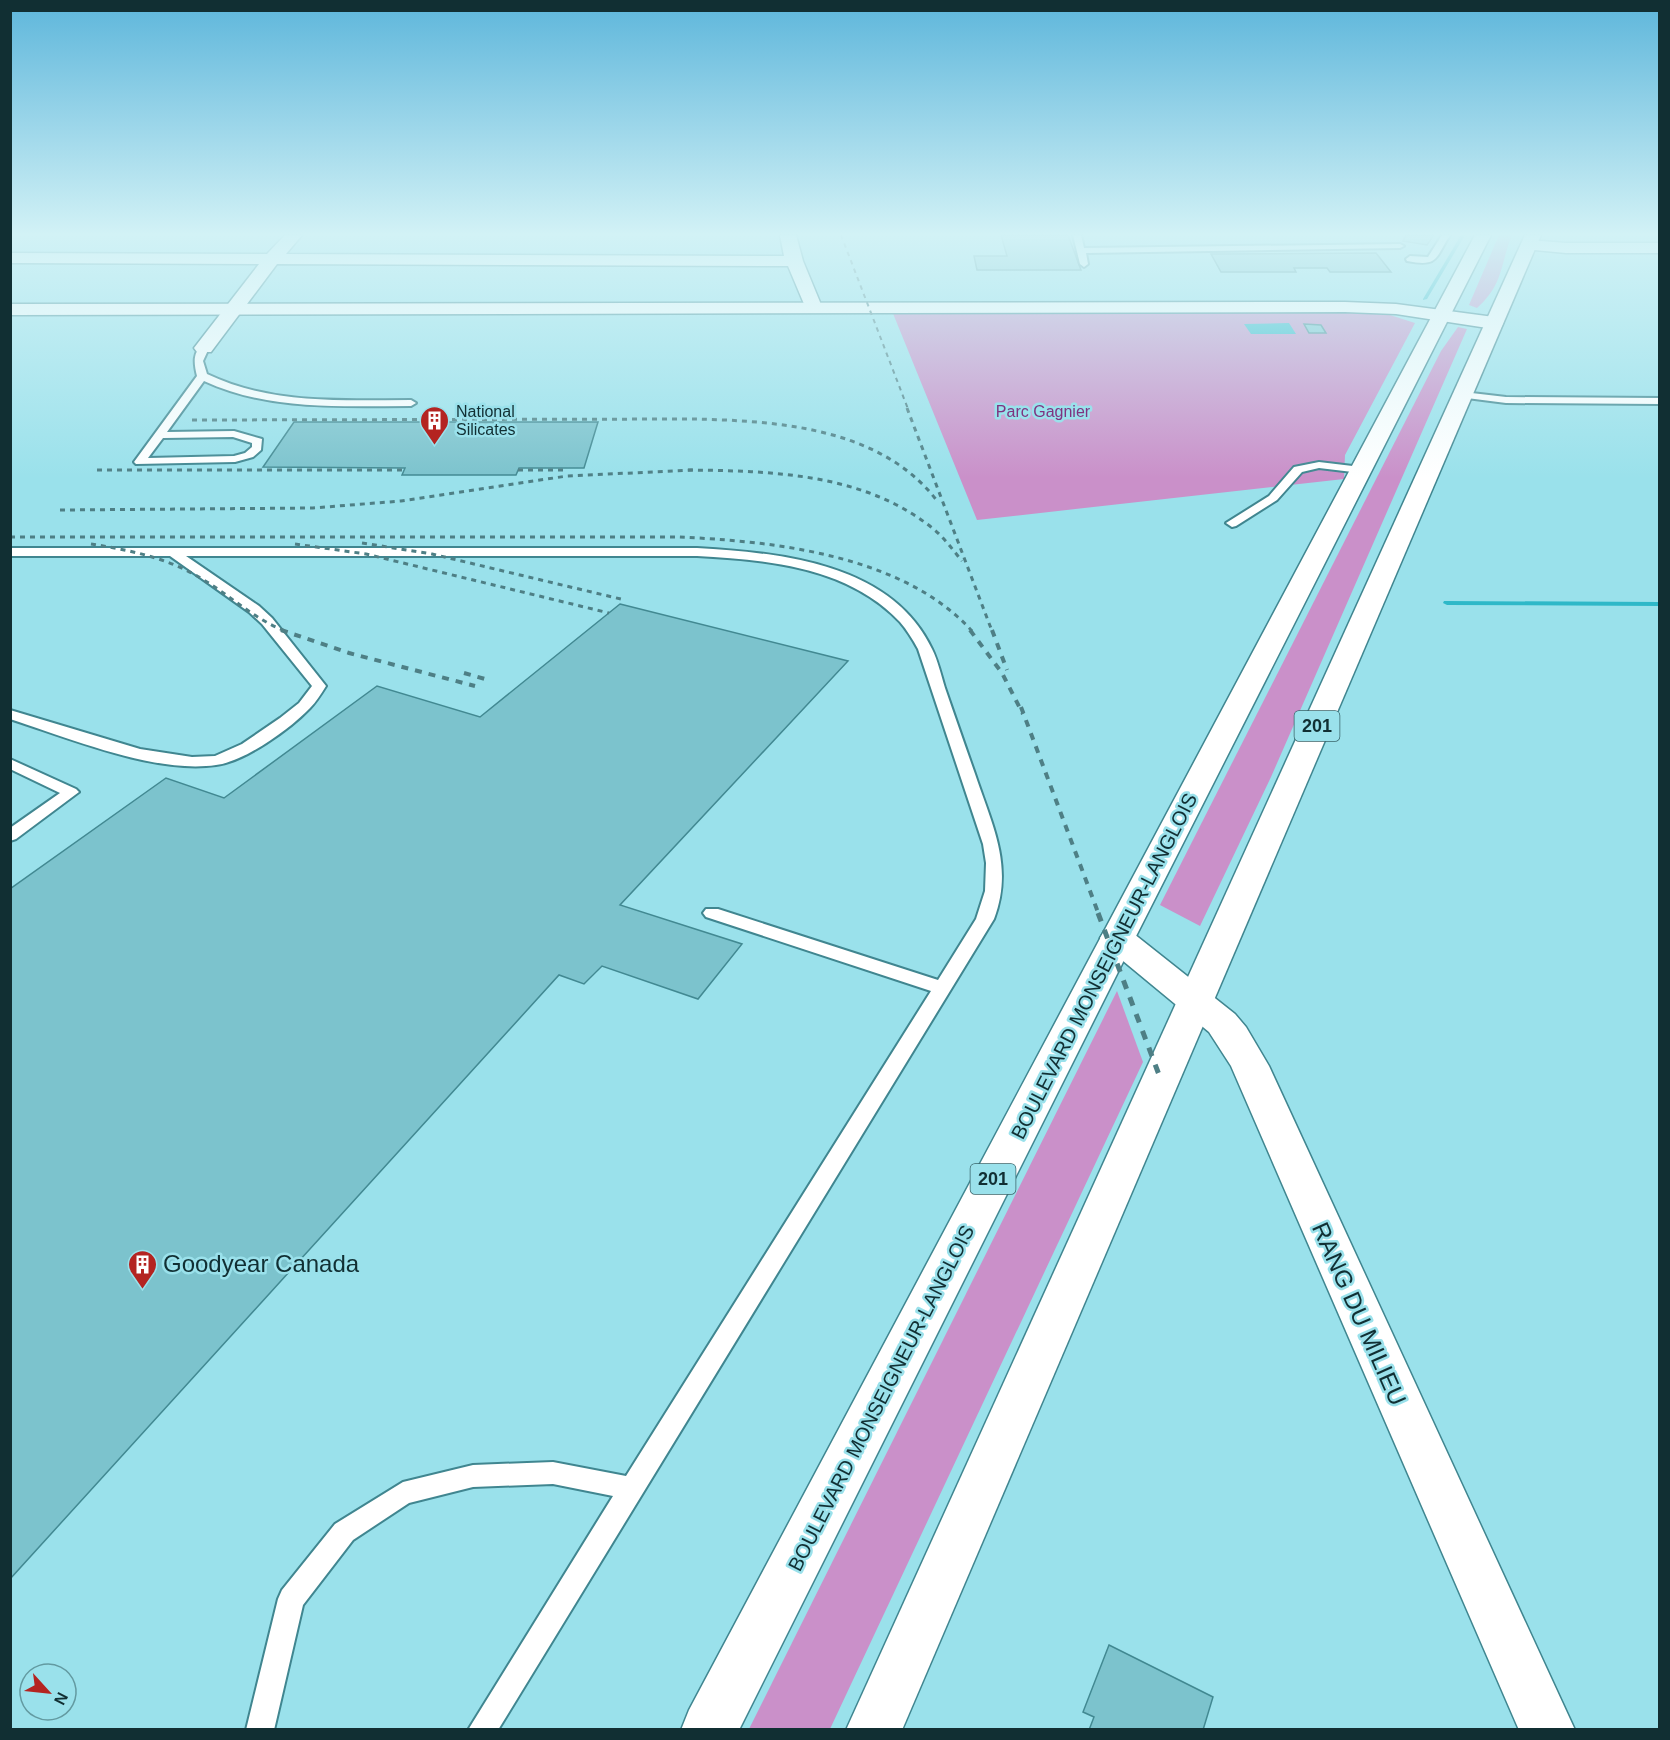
<svg xmlns="http://www.w3.org/2000/svg" width="1670" height="1740" viewBox="0 0 1670 1740" font-family="Arial,sans-serif">
  <style>
    .green { fill: #ca90c9 }
    .water { fill: #2eb8c8 }
    .lines { fill: none; stroke-linecap: round; stroke-linejoin: round }
    .stream { fill: #2eb8c8; fill-rule: evenodd }
    .building { fill: #7cc3cd; stroke: #428992; stroke-width: 1.5 }
    .service-casing { stroke: #408690; stroke-width: 4 }
    .minor-casing { stroke: #408690; stroke-width: 3 }
    .tertiary-casing { stroke: #408690; stroke-width: 3 }
    .trunk-casing { stroke: #408690; stroke-width: 3 }
    .service { fill: #fff; fill-rule: evenodd }
    .minor { fill: #fff; fill-rule: evenodd }
    .tertiary { fill: #fff; fill-rule: evenodd }
    .trunk { fill: #fff; fill-rule: evenodd }
    .rail-far3 { stroke: #4e7f85; stroke-width: 2; stroke-dasharray: 4.5 4.5; stroke-linecap: butt }
    .rail-far2 { stroke: #4e7f85; stroke-width: 3; stroke-dasharray: 5 5; stroke-linecap: butt }
    .rail-far1 { stroke: #4e7f85; stroke-width: 4; stroke-dasharray: 7 7; stroke-linecap: butt }
    .rail { stroke: #4e7f85; stroke-width: 5; stroke-dasharray: 9 9; stroke-linecap: butt }
    .labels { text-anchor: middle; stroke-width: 5; stroke-linejoin: round; paint-order: stroke }
    .far-poi-label { font-size: 16px; fill: #112f33; stroke: #9ae1eb; text-anchor: start }
    .far-park-label { font-size: 16px; fill: #7f3380; stroke: #9ae1eb }
    .shield { fill: #9ae1eb; stroke: #3a646a; stroke-width: 1.5 }
    .shield-label { font-size: 18px; font-weight: bold; fill: #112f33 }
    .street-label { font-size: 20px; fill: #112f33; stroke: #9ae1eb }
    .near-poi-label { font-size: 24px; fill: #112f33; stroke: #9ae1eb; text-anchor: start }
    .near-street-label { font-size: 24px; fill: #112f33; stroke: #9ae1eb }
  </style>
  <rect width="100%" height="100%" fill="#9ae1eb"/>
  <g class="green">
    <path d="M1499,235H1512C1500,264 1504,284 1477,308L1469,305Z"/>
    <path d="M892,311L1362,313L1390,315L1415,323L1345,455L1344,479L977,520Z"/>
    <path d="M1458,327L1467,329L1271,777L1200,926L1160,905L1441,351Z"/>
    <path d="M1117,991L1143,1062L830,1729H749Z"/>
  </g>
  <path class="water" d="M1289,323L1296,334H1251L1244,324Z"/>
  <g class="lines">
    <g class="stream">
      <path d="M1461,235H1465L1427,299L1423,300V299Z"/>
      <path d="M1444,601L1660,602V606L1447,605L1443,603Z"/>
    </g>
  </g>
  <g class="building">
    <path d="M1001,235H1068L1081,270H977L974,256H1007Z"/>
    <path d="M1406,235H1434L1427,245L1403,241Z"/>
    <path d="M1376,253L1391,272H1330L1327,268H1294L1296,272H1221L1211,254Z"/>
    <path d="M1304,324L1321,325L1326,333H1309Z"/>
    <path d="M294,422H598L584,468H519L516,475H402L405,468L263,467Z"/>
    <path d="M620,604L848,661L620,905L742,944L698,999L602,966L584,984L559,975L10,1579V889L166,778L224,798L377,686L480,717Z"/>
    <path d="M1109,1645L1213,1697L1203,1730H1089L1094,1717L1083,1712Z"/>
  </g>
  <g class="lines">
    <defs>
      <g id="service">
        <path d="M1073,235H1081L1084,248L1400,244L1404,246L1400,248L1086,253L1088,264L1084,267L1080,264Z"/>
        <path d="M1442,235H1450C1435,259 1438,267 1407,261L1406,259L1410,256L1428,257Z"/>
        <path d="M204,345L209,348L203,361L207,374C272,405 341,400 411,400L416,403L411,406C340,406 269,411 204,381L167,432L234,431L262,439L261,450L253,457L235,462L136,464L134,462L197,376C194,364 192,351 204,345ZM233,437L252,443V447L245,453L234,456L148,458L163,438Z"/>
        <path d="M1463,392L1506,397L1660,398V404L1506,403L1459,397L1458,395Z"/>
        <path d="M1319,462L1361,467L1367,470L1361,473L1319,468L1302,472L1277,500L1236,526L1232,527L1226,523L1269,496L1294,467Z"/>
        <path d="M10,548H697C781,553 891,563 932,649C938,661 941,675 945,688C955,717 965,746 975,774C992,825 1014,866 994,919L498,1730H468L613,1496L553,1484L473,1487L409,1503L353,1540L303,1605L274,1730H246L278,1599L282,1590L335,1524L403,1482L473,1465L553,1462L626,1476L931,991L706,917L703,913L706,909H718L938,980L976,919L985,891L986,863L983,844L918,649C913,640 907,630 900,622C848,567 769,560 697,556H186L259,606L272,618L326,686C321,694 316,702 310,708C290,729 244,762 216,765C155,774 69,738 10,719V710L140,749L192,757L215,756L242,744L280,718L299,703L312,686L262,624L249,612L170,556H10Z"/>
        <path d="M10,759L76,789L79,792L16,839L10,841V828L60,793L10,769Z"/>
      </g>
      <g id="minor">
        <path d="M285,235H302L286,254L784,256L780,235H796L803,261L822,307L819,311H807L788,266L277,264L211,352H197L194,348L259,264L10,263V253L267,254Z"/>
        <path d="M1529,240L1566,243H1660V253H1566L1523,249L1521,245L1523,241Z"/>
      </g>
      <g id="tertiary">
        <path d="M1345,302L1396,304L1494,317L1501,319L1503,323L1501,327L1494,329L1396,314L1345,312L10,315V304Z"/>
        <path d="M1117,927L1129,930L1235,1014L1246,1027L1269,1066L1575,1730H1519L1231,1066L1209,1032L1105,946L1100,938L1105,930Z"/>
      </g>
      <g id="trunk">
        <path d="M1475,235H1491L1129,950L739,1730H681L689,1710Z"/>
        <path d="M1525,235H1541L902,1730H846Z"/>
      </g>
    </defs>
    <use href="#service" class="service-casing"/>
    <use href="#minor" class="minor-casing"/>
    <use href="#tertiary" class="tertiary-casing"/>
    <use href="#trunk" class="trunk-casing"/>
    <use href="#service" class="service"/>
    <use href="#minor" class="minor"/>
    <use href="#tertiary" class="tertiary"/>
    <use href="#trunk" class="trunk"/>
    <path class="rail-far3" d="M841,235L908,409"/>
    <g class="rail-far2">
      <path d="M907,408L992,631"/>
      <path d="M192,420L694,419C780,421 882,428 938,502"/>
      <path d="M97,470H404"/>
      <path d="M518,470H565"/>
      <path d="M688,470C772,471 862,473 931,527C943,536 952,549 962,561"/>
      <path d="M60,510L313,508L401,501L567,476L694,470"/>
      <path d="M10,537H677C774,541 903,555 972,631"/>
      <path d="M362,543L432,554L625,600"/>
      <path d="M91,544C129,550 169,558 202,579C231,596 254,619 285,631"/>
      <path d="M295,544L366,554L609,613"/>
    </g>
    <g class="rail-far1">
      <path d="M281,630L349,653L475,686"/>
      <path d="M970,630L1002,673L1023,714"/>
      <path d="M992,630L1007,670"/>
      <path d="M464,673L485,679"/>
      <path d="M1021,707L1099,915"/>
    </g>
    <path class="rail" d="M1098,913L1161,1080"/>
  </g>
  <linearGradient id="sky" x2="0" y2="1"><stop stop-color="#5db6db"/><stop offset="0.49" stop-color="#d2f2f6"/><stop offset="1" stop-color="#d2f2f6" stop-opacity="0"/></linearGradient>
  <rect width="1670" height="478" fill="url(#sky)"/>
  <defs>
    <symbol id="building-pin" viewBox="-11 -11 22 30"><path d="M0 17L-7.5 6A9.5 9.5 0 1 1 7.5 6Z" fill="#b42421" stroke="#9ae1eb"/><path d="M-4-6H4V6H1V3H-1V6H-4ZM-2.5-4.3h1.7v1.8h-1.7ZM.8-4.3h1.7v1.8H.8ZM-2.5-1h1.7V.8h-1.7ZM.8-1h1.7V.8H.8Z" fill="#fff"/></symbol>
  </defs>
  <g fill-rule="evenodd">
    <use href="#building-pin" x="418" y="404" width="33" height="45"/>
    <use href="#building-pin" x="126" y="1248" width="33" height="45"/>
  </g>
  <g class="labels">
    <g class="far-poi-label">
      <text x="456" y="417">National<tspan x="456" dy="18">Silicates</tspan></text>
    </g>
    <g class="far-park-label">
      <text x="1043" y="417">Parc Gagnier</text>
    </g>
    <g class="shield">
      <rect x="1294.5" y="711" width="45" height="30" rx="4.5"/>
      <rect x="970.5" y="1164" width="45" height="30" rx="4.5"/>
    </g>
    <g class="shield-label">
      <text x="1317" y="732">201</text>
      <text x="993" y="1185">201</text>
    </g>
    <g class="street-label">
      <text transform="translate(1104 966) rotate(-63)" y="7">BOULEVARD MONSEIGNEUR-LANGLOIS</text>
      <text transform="translate(881 1398) rotate(-63)" y="7">BOULEVARD MONSEIGNEUR-LANGLOIS</text>
    </g>
    <g class="near-poi-label">
      <text x="163" y="1272">Goodyear Canada</text>
    </g>
    <g class="near-street-label">
      <text transform="translate(1359 1314) rotate(66)" y="8">RANG DU MILIEU</text>
    </g>
  </g>
  <rect width="1670" height="1740" fill="none" stroke="#112f33" stroke-width="24"/>
  <g transform="translate(48 1692) rotate(117)"><circle r="28" fill="#9ae1eb" stroke="#639aa1" stroke-width="1.5"/>
  <path d="M0-4.5L10 22L0 15L-10 22Z" fill="#b42421"/>
  <text y="-9" font-size="16" font-weight="bold" text-anchor="middle" fill="#112f33">N</text>
  </g>
</svg>
